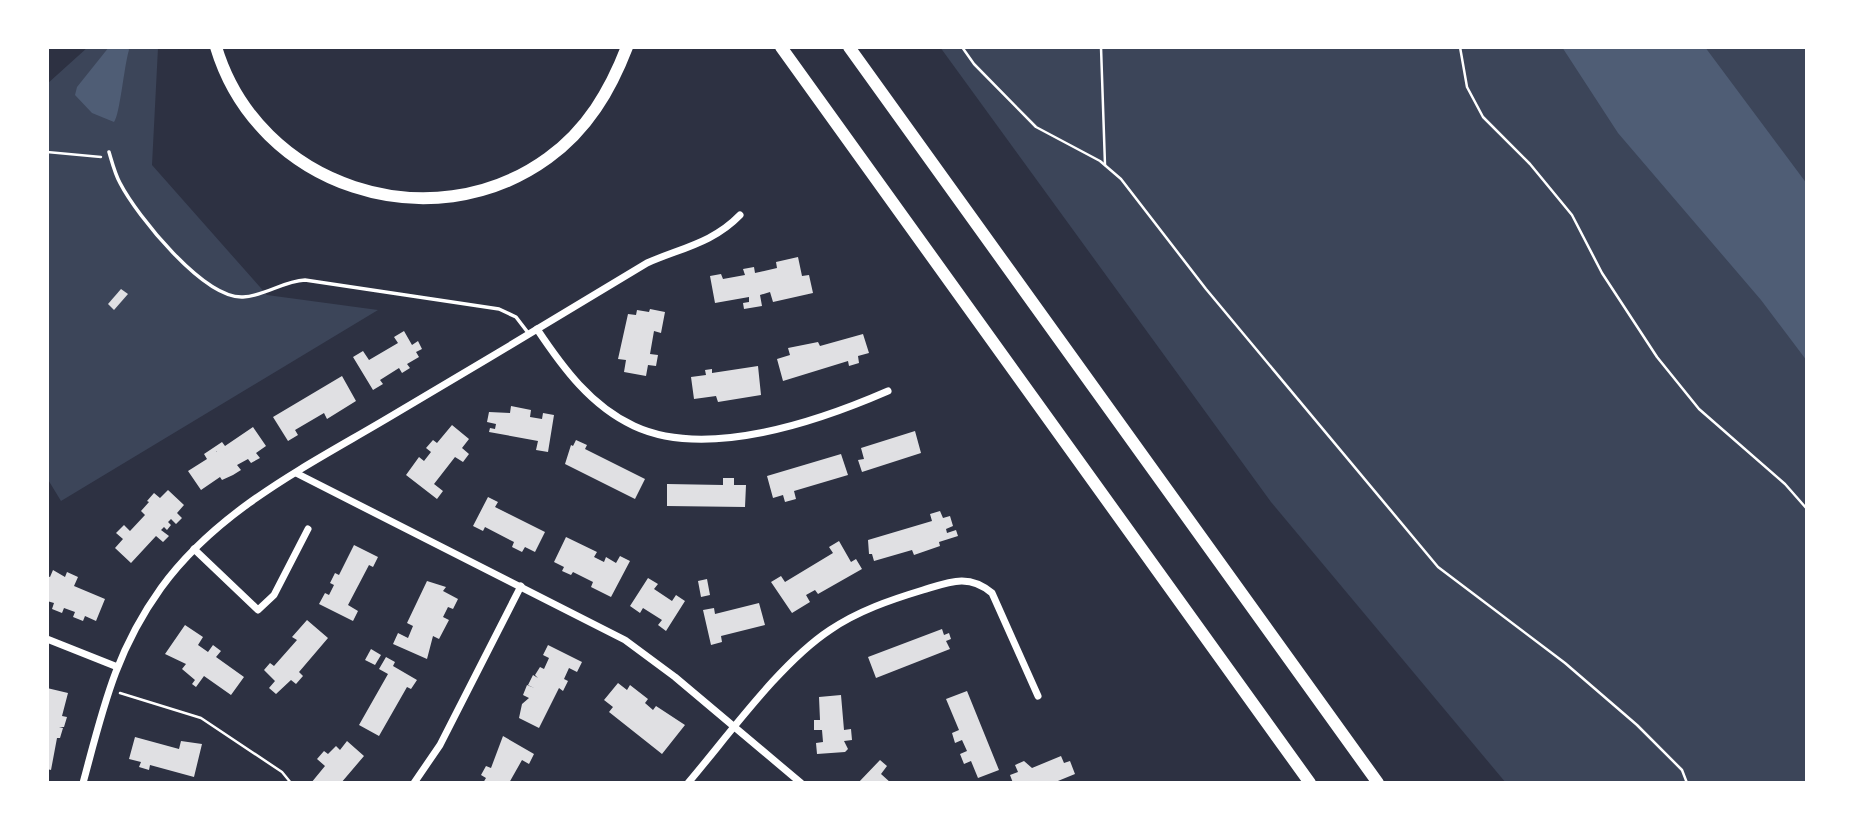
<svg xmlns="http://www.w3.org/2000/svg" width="1854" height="830" viewBox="0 0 1854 830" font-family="Spectral,serif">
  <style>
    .green { fill: #3c4559 }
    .water { fill: #4f5d75 }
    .building { fill: #e0e0e3 }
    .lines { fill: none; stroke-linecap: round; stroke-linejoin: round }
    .path { stroke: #fff; stroke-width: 2.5 }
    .service { stroke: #fff; stroke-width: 3.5 }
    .minor { stroke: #fff; stroke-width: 7 }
    .motorway { stroke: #fff; stroke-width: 12 }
  </style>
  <rect width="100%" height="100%" fill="#2d3142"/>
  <g class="green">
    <path d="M88,47L158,48L152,165L267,295L378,310L61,501L47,478V84Z"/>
    <path d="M940,47H1807V783H1506L1271,502Z"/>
  </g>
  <g class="water">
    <path d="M109,47H128L129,50C124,66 120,115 114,122L92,113L75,95L77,87Z"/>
    <path d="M1562,47H1705L1807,184V361L1761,300L1618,133Z"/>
  </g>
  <g class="building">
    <path d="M798,257L802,276L809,275L813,293L773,302L770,292L760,295L762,306L744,309L743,303L749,302V297L715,303L710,276L721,274L723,279L745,275L743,269L754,267L755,273L777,268L776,262Z"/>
    <path d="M121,289L128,294L114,310L108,304Z"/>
    <path d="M650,309L665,312L661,333L654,331L650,354L658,355L656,366L648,365L646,376L624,372L626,360L618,359L628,314L636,315L637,310L649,312Z"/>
    <path d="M404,331L412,345L418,341L422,349L416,352L419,357L407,364L410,368L402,373L399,368L380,380L383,384L373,390L353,357L363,351L369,360L398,343L394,337Z"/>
    <path d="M863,334L869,353L858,356L859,363L849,366L848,361L783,381L777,359L790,355L788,348L818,342L820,346Z"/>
    <path d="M758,366L761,395L718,402L716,396L694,399L691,377L706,375L705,370L712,369V373Z"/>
    <path d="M342,376L356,401L327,419L324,413L295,430L298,435L288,441L273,417Z"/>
    <path d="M511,406L531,410L530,417L542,419L543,413L554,415L548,452L536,450L538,441L489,432L490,428L495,429L496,424L487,422L489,412L510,413Z"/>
    <path d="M452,425L469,439L462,448L469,454L463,462L455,457L434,484L443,491L437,499L406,475L419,457L424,461L431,452L426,448L433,440L437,443Z"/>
    <path d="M253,427L266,446L256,453L260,458L251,463L248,459L237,465L241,470L233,475L222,480L220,477L201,490L188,471L207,459L204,454L213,448L217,452L213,448L222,442L225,446Z"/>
    <path d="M915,431L921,453L862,472L858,460L864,459L861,448Z"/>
    <path d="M576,440L587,445L585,449L645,479L635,499L565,464L571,445L573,446Z"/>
    <path d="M841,454L848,475L794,491L796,499L785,502L783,495L773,498L767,476Z"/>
    <path d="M723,478H734V485H746L745,507L667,506V484L723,485Z"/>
    <path d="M168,490L184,505L177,513L182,518L176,524L171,519L168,522L171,525L167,530L164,527L161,530L169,536L163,542L156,536L131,563L115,548L123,539L116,533L124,525L130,531L145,515L141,511L149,502L147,501L154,493L160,498Z"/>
    <path d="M488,497L498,502L495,507L545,532L535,552L525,547L522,552L512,547L514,542L485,527L483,531L473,526Z"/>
    <path d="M940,511L943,518L950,516L953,526L946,529L947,533L956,530L958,536L939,542L940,546L914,555L912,550L874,561L872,554H869L868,540L932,521L930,514Z"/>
    <path d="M566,537L597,552L594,557L604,562L606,557L616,563L620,556L630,561L611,597L591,587L593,582L573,572L571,575L562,571L564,567L554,562Z"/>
    <path d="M839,541L851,562L856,559L862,569L818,594L815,590L806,595L810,602L792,613L771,582L781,576L785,582L833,553L829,547Z"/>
    <path d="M354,545L378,557L373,567L369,565L348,605L358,611L353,621L319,604L325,593L329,595L334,585L330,583L335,573L339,575Z"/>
    <path d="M53,570L65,577L67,572L78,577L74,586L105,599L96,621L85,616L83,621L73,617L75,612L64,608L62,613L52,609L54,603L47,601V576L50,577Z"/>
    <path d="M648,578L658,584L654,589L672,601L676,595L685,601L666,631L658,625L662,620L643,608L640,613L630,606Z"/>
    <path d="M707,579L710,595L701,597L698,581Z"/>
    <path d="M427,581L446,587L443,591L458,599L453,609L448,607L443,617L449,620L439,639L433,636L427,659L393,644L398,633L408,638L413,626L407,623Z"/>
    <path d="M759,603L765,625L721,636L722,642L711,645L703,610L714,608L715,614Z"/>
    <path d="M307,620L328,638L299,672L303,676L296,684L291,680L276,694L269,688L275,681L264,670L270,663L274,666L297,640L292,637Z"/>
    <path d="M185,625L203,637L198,645L208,652L213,645L221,651L216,657L244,677L231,695L204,676L196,687L192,684L195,680L182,669L186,664L165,654Z"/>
    <path d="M942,629L944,635L949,633L951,639L946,641L950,649L876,678L868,657Z"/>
    <path d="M548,645L582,662L577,672L569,668L564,679L568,681L563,691L559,688L539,728L519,718L522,704L529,698L523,695L527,685L534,688L528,685L533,675L538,678L535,675L540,667L544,669L549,658L543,655Z"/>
    <path d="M371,649L381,655L375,665L365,660Z"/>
    <path d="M386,657L395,662L393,666L417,680L411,689L407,687L379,736L359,725L388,674L379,669Z"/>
    <path d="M618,683L627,690L630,685L648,699L645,703L653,710L656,706L685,725L662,754L609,712L613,707L604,700Z"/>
    <path d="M47,688L68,693L62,716L67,717L64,727H59L63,728L60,738H57L51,770L47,769Z"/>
    <path d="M967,691L999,770L978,778L971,761L964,764L960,754L967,751L962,740L955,743L952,733L959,730L946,699Z"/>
    <path d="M841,695L844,730L851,729L852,740L844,741L848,749L845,752L817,754L816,743L823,742L822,730H814V720H820L819,697Z"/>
    <path d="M503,736L534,754L529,764L522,760L509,783H483L486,778L481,775L486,766L491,768Z"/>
    <path d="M135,737L179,749L181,741L202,744L194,777L150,765L149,770L139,767L141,762L129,759Z"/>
    <path d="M347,741L364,756L341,783H311L325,766L317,759L324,751L328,754L336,746L340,750Z"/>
    <path d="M1061,756L1064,763L1070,761L1075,774L1053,783H1013L1010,775L1018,772L1015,765L1024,761L1032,768Z"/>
    <path d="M880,760L887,766L881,774L891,783H858Z"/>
  </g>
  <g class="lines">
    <g class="path">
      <path d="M962,47L974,64L1036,127L1100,161L1121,179L1206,289L1438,567L1565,663L1637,725L1682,770L1687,783"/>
      <path d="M1101,47L1105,165"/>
      <path d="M1460,47L1467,87L1483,117L1530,164L1572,215L1602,273L1657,357L1699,409L1785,484L1807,509"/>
      <path d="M47,152L101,157"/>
      <path d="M120,693L201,718L282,772L291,783"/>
    </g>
    <path class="service" d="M109,152C112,162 115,174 120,183C137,216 204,299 243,297C265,296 283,281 305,280L499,309L516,317L529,334"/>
    <g class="minor">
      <path d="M537,329C563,368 591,406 634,426C707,460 819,421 888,391"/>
      <path d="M296,473L625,640L675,677L801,783"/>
      <path d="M194,549L258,610L274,595L308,529"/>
      <path d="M47,639L115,666"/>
      <path d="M83,783C103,709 115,652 161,588C219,508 311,464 393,415C478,365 563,314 647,263C681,248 713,243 740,215"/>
      <path d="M414,783L440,745L521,586"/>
      <path d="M688,783C728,736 780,663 830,630C858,611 890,600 923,590C949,582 969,573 992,593L1038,696"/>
    </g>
    <g class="motorway">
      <path d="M216,47C258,187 431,243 548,158C587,130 610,91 627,47"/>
      <path d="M781,47L1310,783"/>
      <path d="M849,47L1378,783"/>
    </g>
  </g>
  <rect width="1854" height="830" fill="none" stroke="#ffffff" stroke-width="98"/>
</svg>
